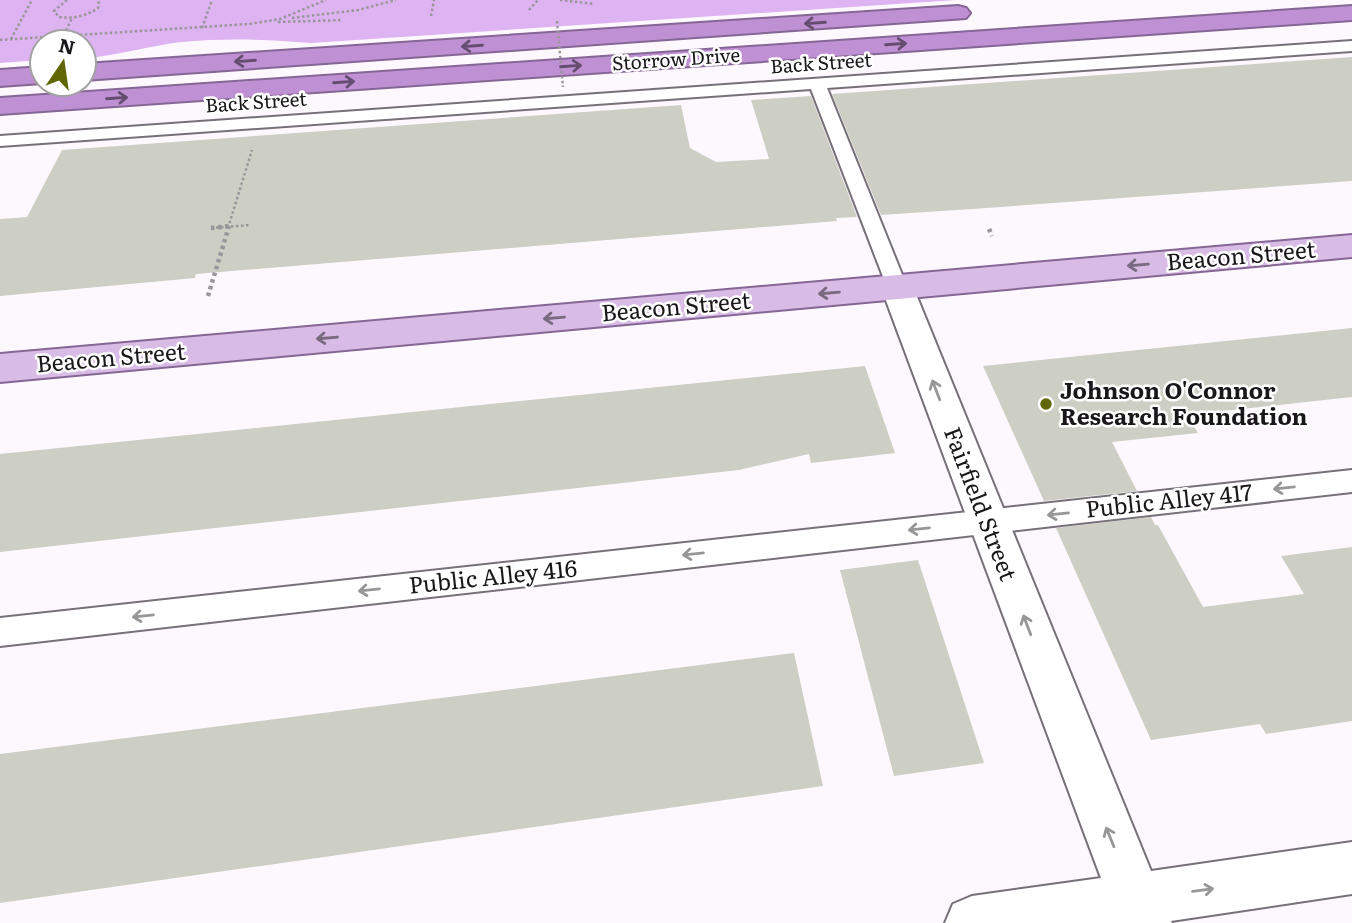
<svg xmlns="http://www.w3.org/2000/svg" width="1352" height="923" viewBox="0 0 1352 923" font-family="Literata,serif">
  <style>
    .green { fill: #deb3f1 }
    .building { fill: #cdcfc4 }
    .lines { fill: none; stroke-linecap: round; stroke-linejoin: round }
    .service-casing { stroke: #767079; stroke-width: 4 }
    .minor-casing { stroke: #767079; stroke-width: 4 }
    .primary-casing { stroke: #866694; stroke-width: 4 }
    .motorway-casing { stroke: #866694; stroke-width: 4 }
    .path-far1 { stroke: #99969a; stroke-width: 2.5; stroke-dasharray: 2.5 2.5; stroke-linecap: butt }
    .path { stroke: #99969a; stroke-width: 4.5; stroke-dasharray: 3.5 3.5; stroke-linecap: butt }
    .service { fill: #fff; fill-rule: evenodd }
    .minor { fill: #fff; fill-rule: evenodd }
    .primary { fill: #d9bce6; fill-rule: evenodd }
    .motorway { fill: #c090d5; fill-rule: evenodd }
    .path-bridge { stroke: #99969a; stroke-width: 2.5; stroke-dasharray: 2.5 2.5; stroke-linecap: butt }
    .oneway { stroke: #644d6e }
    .oneway2 { stroke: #796a80 }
    .oneway3 { stroke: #989798 }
    .poi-dot { fill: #606604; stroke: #fff; stroke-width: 2.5 }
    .labels { text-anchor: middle; stroke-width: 5; stroke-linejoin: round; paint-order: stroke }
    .far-street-label { font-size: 19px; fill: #19171a; stroke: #fff }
    .street-label { font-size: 23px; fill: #19171a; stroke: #fff }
    .poi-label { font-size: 23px; font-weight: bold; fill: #19171a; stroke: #fff; text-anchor: start }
  </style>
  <rect width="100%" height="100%" fill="#fcf8fe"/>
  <path class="green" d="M0,0H956L311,43C267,39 224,38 181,42C148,46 117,56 84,58V42H42V60L0,63Z"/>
  <g class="building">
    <path d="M1352,57V181L987,208L881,215L832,94Z"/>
    <path d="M811,96L857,217L836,218L837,221L196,274L195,278L0,296V219L27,217L62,150L681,105L690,148L716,162L769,159L751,100Z"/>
    <path d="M1352,328V397L1187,415L1198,433L1112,442L1137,491L1044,501L983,366Z"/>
    <path d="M865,366L895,453L811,463L809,454L739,470L0,552V454Z"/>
    <path d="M1151,517L1155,525H1158L1203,607L1304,594L1281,556L1352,547V721L1266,734L1260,724L1151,740L1056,528Z"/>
    <path d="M918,560L984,763L894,776L840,570Z"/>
    <path d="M794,653L823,786L0,903V754Z"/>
  </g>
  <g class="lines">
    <defs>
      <g id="service">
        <path d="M1352,41V51L827,88L907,287L904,292L897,295L890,292L887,287L811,89L0,146V136Z"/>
        <path d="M1352,470V492L0,646V618Z"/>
      </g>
      <path id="minor" d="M897,275L909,279L913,287L1151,871L1352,842V894L1171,921L1172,923H945L953,904L972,896L1101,878L881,287L885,279Z"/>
      <path id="primary" d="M1352,235V257L0,382V354Z"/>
      <g id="motorway">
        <path d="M958,6L966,8L970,13L966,18L84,80V64Z"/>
        <path d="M1352,6V20L0,114V98Z"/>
        <path d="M42,67V83L0,86V70Z"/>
      </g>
    </defs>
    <use href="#service" class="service-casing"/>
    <use href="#minor" class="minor-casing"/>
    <use href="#primary" class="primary-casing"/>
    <use href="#motorway" class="motorway-casing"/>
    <g class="path-far1">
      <path d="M67,0L54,11L59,17C74,19 86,16 98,8L99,0"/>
      <path d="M560,0L594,4"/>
      <path d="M529,10L538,0"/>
      <path d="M431,16L434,0"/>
      <path d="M292,18L358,10L396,0"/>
      <path d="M278,22L343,20"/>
      <path d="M202,28L212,0"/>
      <path d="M64,35L72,18"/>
      <path d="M11,39L32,0"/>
      <path d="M0,40L249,24L280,19L326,0"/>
      <path d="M211,228L250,225"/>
      <path d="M228,228L252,150"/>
    </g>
    <g class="path">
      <path d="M211,228L231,226"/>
      <path d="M989,229L992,236"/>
      <path d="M208,296L229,226"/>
    </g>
    <use href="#service" class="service"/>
    <use href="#minor" class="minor"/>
    <use href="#primary" class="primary"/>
    <use href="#motorway" class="motorway"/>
    <path class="path-bridge" d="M557,21L563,87"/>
  </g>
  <defs><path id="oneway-shaft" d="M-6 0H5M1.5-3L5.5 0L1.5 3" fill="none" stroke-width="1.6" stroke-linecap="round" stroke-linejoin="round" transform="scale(1.75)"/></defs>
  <g class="oneway">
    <use href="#oneway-shaft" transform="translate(815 23) rotate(176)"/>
    <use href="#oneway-shaft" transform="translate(896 44) rotate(-4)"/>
    <use href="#oneway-shaft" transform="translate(472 46) rotate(176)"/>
    <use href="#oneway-shaft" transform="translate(245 61) rotate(176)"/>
    <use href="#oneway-shaft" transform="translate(571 66) rotate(-4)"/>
    <use href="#oneway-shaft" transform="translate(344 82) rotate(-4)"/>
    <use href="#oneway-shaft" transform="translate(117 98) rotate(-4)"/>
  </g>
  <g class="oneway2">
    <use href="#oneway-shaft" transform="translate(1138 265) rotate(175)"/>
    <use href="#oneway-shaft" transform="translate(829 293) rotate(175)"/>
    <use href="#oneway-shaft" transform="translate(554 318) rotate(175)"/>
    <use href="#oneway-shaft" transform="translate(327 338) rotate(175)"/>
  </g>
  <g class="oneway3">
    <use href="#oneway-shaft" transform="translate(936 390) rotate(-111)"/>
    <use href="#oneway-shaft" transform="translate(1284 488) rotate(174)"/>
    <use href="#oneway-shaft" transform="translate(1058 514) rotate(174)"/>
    <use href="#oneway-shaft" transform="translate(919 529) rotate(174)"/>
    <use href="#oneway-shaft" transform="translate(693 554) rotate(174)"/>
    <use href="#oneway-shaft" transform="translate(369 590) rotate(174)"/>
    <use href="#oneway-shaft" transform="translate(143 616) rotate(174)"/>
    <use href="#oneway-shaft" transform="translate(1027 625) rotate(-111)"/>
    <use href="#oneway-shaft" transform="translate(1110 837) rotate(-112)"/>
    <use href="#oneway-shaft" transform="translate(1203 890) rotate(-8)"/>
  </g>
  <circle class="poi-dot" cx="1046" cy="404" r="7"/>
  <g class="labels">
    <g class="far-street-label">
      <text transform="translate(676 59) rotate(-4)" y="7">Storrow Drive</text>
      <text transform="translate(821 63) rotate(-4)" y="7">Back Street</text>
      <text transform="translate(256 102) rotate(-4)" y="7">Back Street</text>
    </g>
    <g class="street-label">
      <text transform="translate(1241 256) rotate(-5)" y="8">Beacon Street</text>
      <text transform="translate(676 307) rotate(-5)" y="8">Beacon Street</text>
      <text transform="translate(111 358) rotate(-5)" y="8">Beacon Street</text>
      <text transform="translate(1169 501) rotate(-6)" y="8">Public Alley 417</text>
      <text transform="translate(980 504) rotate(69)" y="8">Fairfield Street</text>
      <text transform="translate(493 577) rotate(-6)" y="8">Public Alley 416</text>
    </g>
    <g class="poi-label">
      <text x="1060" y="399">Johnson O'Connor<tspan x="1060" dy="26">Research Foundation</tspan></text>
    </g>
  </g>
  <g transform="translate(63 63) rotate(13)"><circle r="33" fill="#ffffff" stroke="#a3a2a3" stroke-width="2"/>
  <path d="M0-5L12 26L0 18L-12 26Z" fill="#606604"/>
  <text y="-10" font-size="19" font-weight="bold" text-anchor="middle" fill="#19171a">N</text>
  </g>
</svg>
